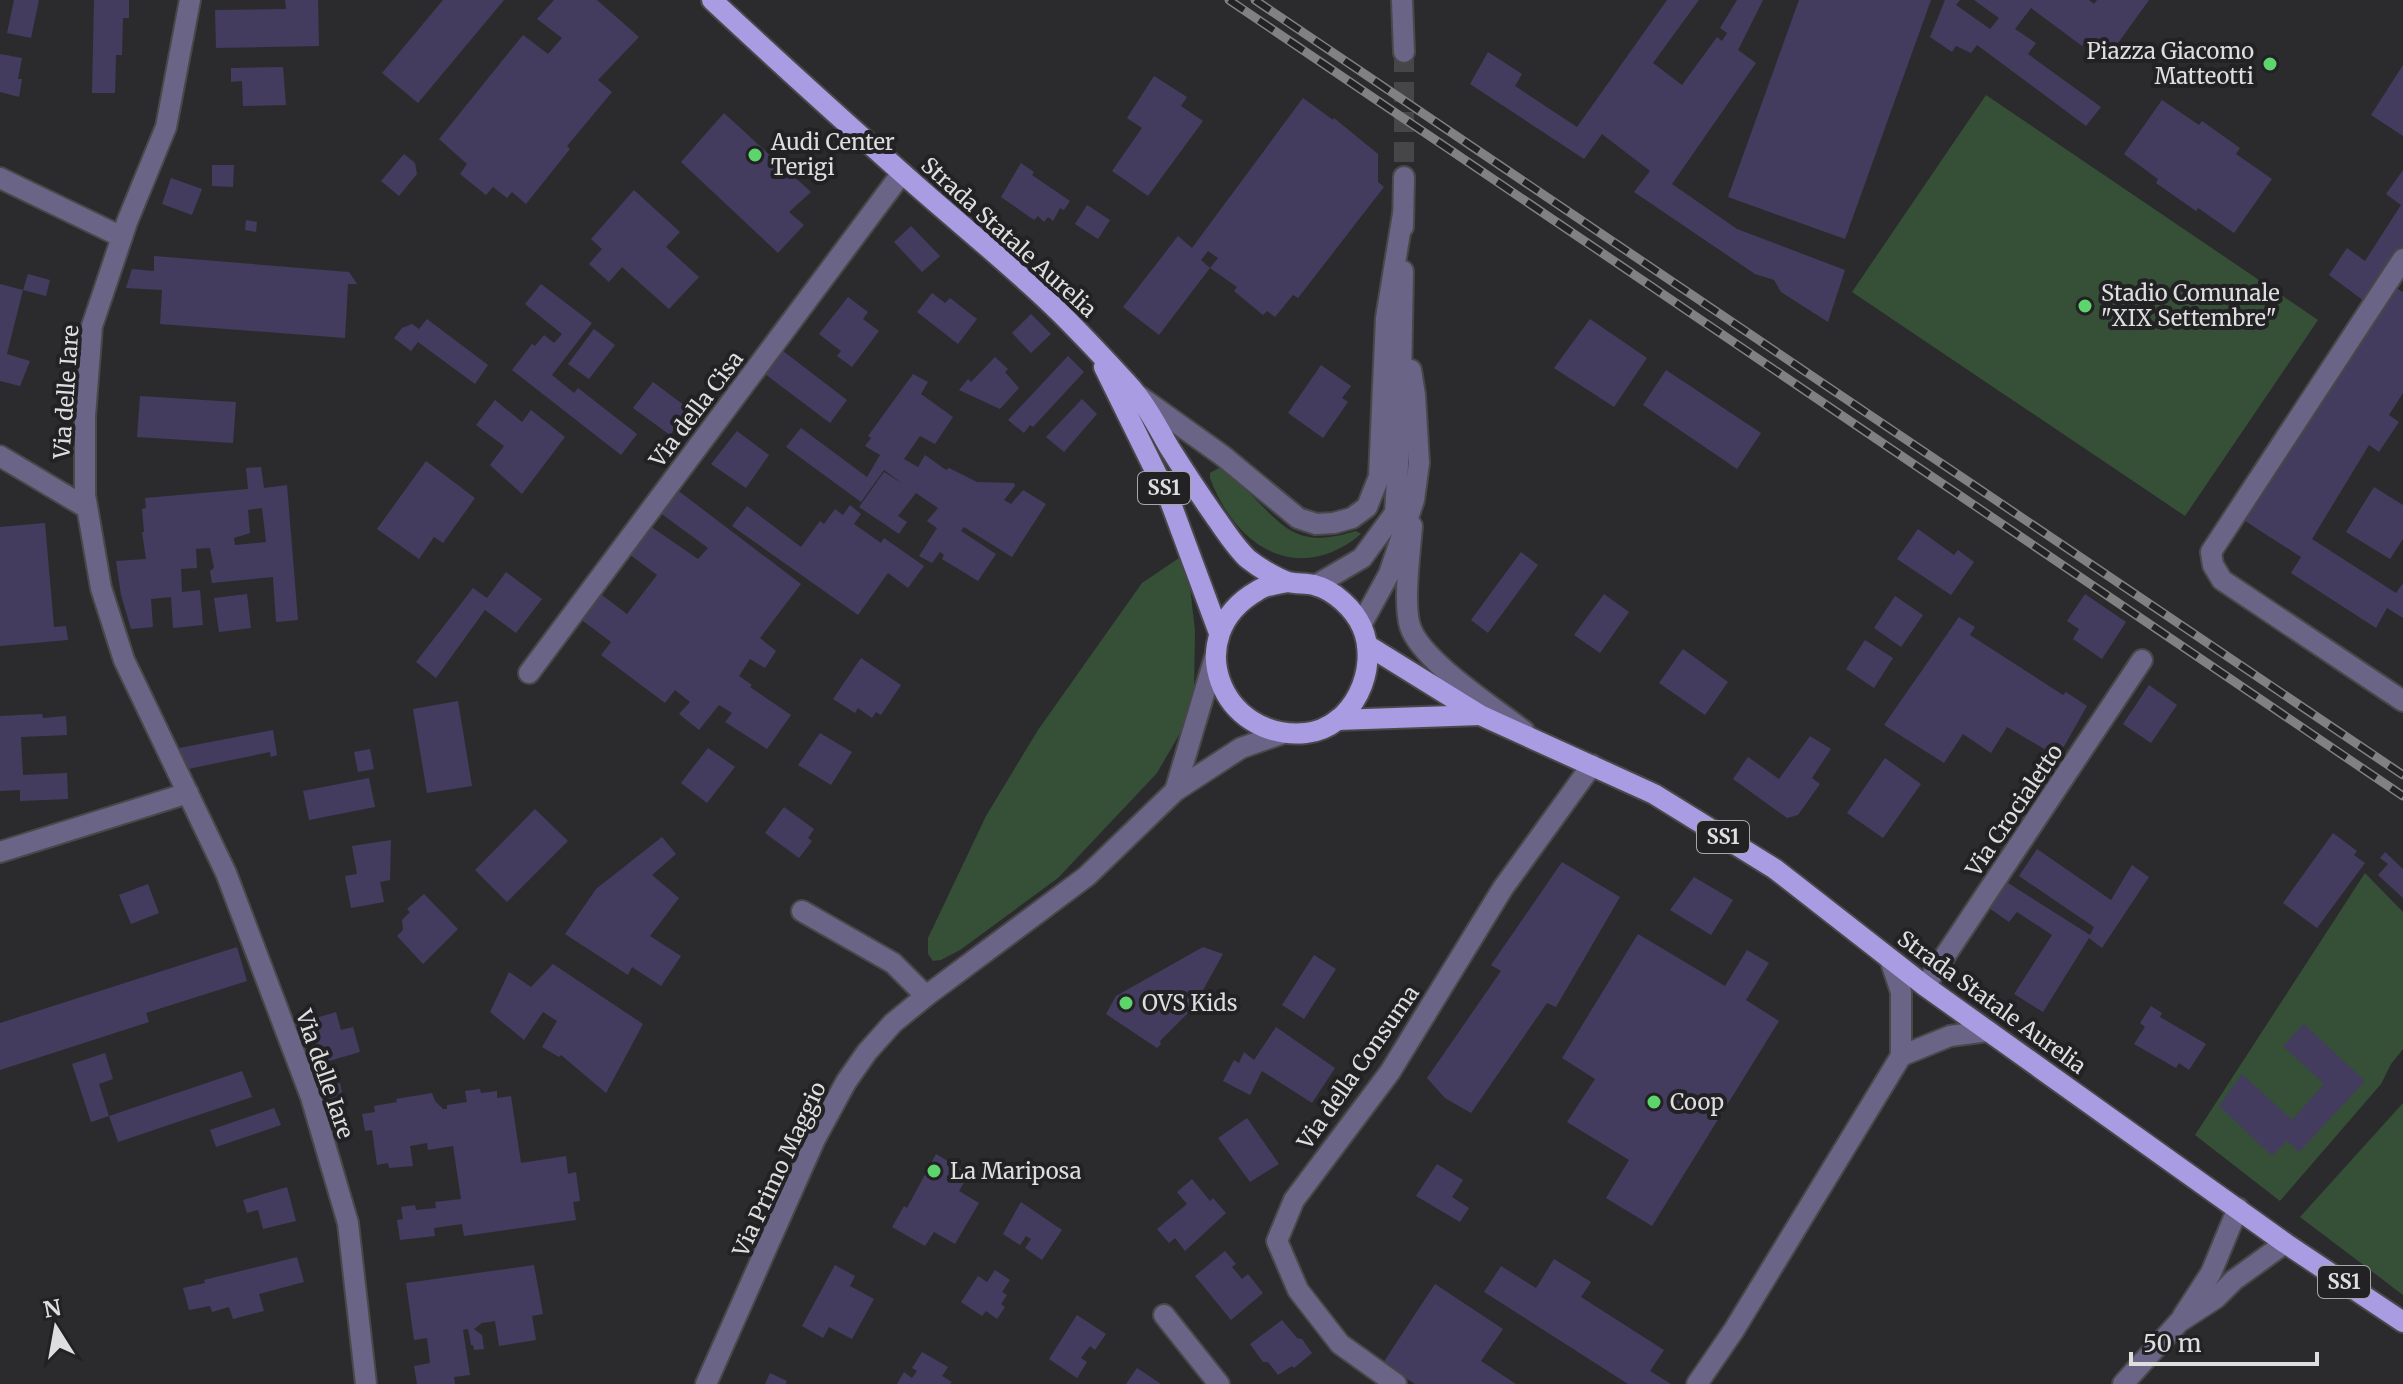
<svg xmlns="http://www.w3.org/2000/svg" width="2403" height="1384" viewBox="0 0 2403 1384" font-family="Merriweather,serif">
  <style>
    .green { fill: #355036 }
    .building { fill: #433c5f; fill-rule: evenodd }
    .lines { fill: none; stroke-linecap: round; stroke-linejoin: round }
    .tertiary-tunnel { stroke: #464648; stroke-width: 20; stroke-dasharray: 20 10; stroke-linecap: butt }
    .minor-casing { stroke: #484849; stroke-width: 24 }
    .tertiary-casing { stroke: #484849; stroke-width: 24 }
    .primary-casing { stroke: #484849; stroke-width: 24 }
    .minor { stroke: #6a6487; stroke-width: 20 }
    .tertiary { stroke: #6a6487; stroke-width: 20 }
    .primary { stroke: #a99ce3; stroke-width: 20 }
    .rail-casing { stroke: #818182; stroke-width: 9 }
    .rail { stroke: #222124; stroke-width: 6; stroke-dasharray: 18; stroke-linecap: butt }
    .poi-dot { fill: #5ed56c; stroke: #222124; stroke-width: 3 }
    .labels { text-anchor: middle; stroke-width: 8; stroke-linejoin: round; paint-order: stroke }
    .shield { fill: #222124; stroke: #a6a5a7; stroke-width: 2 }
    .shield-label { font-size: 20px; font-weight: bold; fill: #dededf }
    .poi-label { font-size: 22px; fill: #dededf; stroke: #222124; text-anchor: start }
    .street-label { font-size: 22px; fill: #dededf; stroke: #222124 }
  </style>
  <rect width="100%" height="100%" fill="#2b2b2d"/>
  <g class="green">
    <path d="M1986,95L2318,320L2185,516L1852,292Z"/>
    <path d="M1219,468C1228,472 1235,480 1243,487C1285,527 1294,550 1356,531L1361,534C1297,587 1235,546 1210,478V473Z"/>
    <path d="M1182,556L1190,587L1195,631L1194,689L1183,728L1157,773L1058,878L960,950L941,960L933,961L928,954V938L986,816L1038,730L1142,583Z"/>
    <path d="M2365,873L2403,912V1049L2391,1064L2381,1084L2280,1201L2195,1135Z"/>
    <path d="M2403,1103V1295L2300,1217Z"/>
  </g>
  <g class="building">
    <path d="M14,0H39L31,38L7,33Z"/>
    <path d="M94,0H129V18H123L122,55H116L115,93H92Z"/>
    <path d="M285,0H318L319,46L216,48L215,10L286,9Z"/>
    <path d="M443,0H504L418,103L382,73Z"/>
    <path d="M554,0H597L639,37L598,80L612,92L567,146L570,149L526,204L512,192L507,198L493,187L486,195L460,174L467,164L439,139L523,35L548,54L562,38L537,19Z"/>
    <path d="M1667,0H1699L1653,63L1682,85L1717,37L1722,41L1727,33L1720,28L1737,0H1763L1738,50L1756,63L1672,184L1737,229L1845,270L1828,322L1781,292L1774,280L1755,274L1634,192L1650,171L1602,134L1584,159L1470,84L1488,52L1522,74L1515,86L1577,127Z"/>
    <path d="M1799,0H1931L1845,239L1728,197Z"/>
    <path d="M1945,0H1960L1956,5L1990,29L1999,18L1974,0H2089L2094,4L2097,0H2149L2108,57L2087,40L2082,46L2031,8L2015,29L2036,43L2028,54L2101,107L2086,126L1977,45L1971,53L1956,46L1952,52L1930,37Z"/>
    <path d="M0,54L22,58L18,79H22L19,97L0,92Z"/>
    <path d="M2403,65V136L2371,115Z"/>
    <path d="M283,67L286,105L243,106L242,81L231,82V68Z"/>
    <path d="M1154,76L1187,97L1181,106L1203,121L1148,196L1112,171L1142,128L1127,118Z"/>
    <path d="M1303,98L1333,120L1334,118L1378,154V182L1384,187L1298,298L1293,295L1275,317L1267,311L1263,315L1234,291L1237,287L1210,268L1218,258L1208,251L1201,260L1210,268L1159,335L1123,307L1178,236L1192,248Z"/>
    <path d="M2162,100L2199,125L2202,121L2240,148L2236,154L2272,179L2234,233L2198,208L2196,211L2156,183L2158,179L2124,154Z"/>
    <path d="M724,113L775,160L772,163L786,176L789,172L811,192L789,212L804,225L778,253L681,162Z"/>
    <path d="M404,154L415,163L417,174L399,196L381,181Z"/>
    <path d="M1021,163L1034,172L1032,175L1070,201L1064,210L1060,208L1053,221L1048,217L1044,222L1038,216L1034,220L1001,197Z"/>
    <path d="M212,165H234L233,187L212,186Z"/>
    <path d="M2403,170V249L2368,304L2329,275L2347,248L2365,261L2401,205L2386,194Z"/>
    <path d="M171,178L202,189L192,215L162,204Z"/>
    <path d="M634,190L680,232L666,247L699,277L669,309L622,267L609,282L589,264L602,249L591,239Z"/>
    <path d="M1087,205L1110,220L1098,239L1075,224Z"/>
    <path d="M246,220L257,222L256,232L245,230Z"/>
    <path d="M911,226L940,256L922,272L894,242Z"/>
    <path d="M154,256L349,272L357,284H348L345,338L160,324L162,290L126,288L132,269L154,271Z"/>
    <path d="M28,274L50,280L46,296L23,290L7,354L30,361L20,386L0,381V284L23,290Z"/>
    <path d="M541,284L592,323L552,375L574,393L578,388L637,434L621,455L512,370L532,344L535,346L544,335L554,343L562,334L525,304Z"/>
    <path d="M2390,284L2403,292V393L2389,415L2399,422L2379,452L2369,445L2312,539L2396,593L2403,583V618L2387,608L2376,628L2291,573L2301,557L2242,519Z"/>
    <path d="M932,293L945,303L950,298L977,319L958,344L917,312Z"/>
    <path d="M848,297L868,312L863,319L879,331L852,367L837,356L841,351L819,334Z"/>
    <path d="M1031,314L1051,334L1031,353L1012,333Z"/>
    <path d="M427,319L488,365L475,384L418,342L411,351L394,338L402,328L412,324L419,329Z"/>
    <path d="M1590,319L1647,358L1614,407L1554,368Z"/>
    <path d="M594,329L615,345L589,379L568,364Z"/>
    <path d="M783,351L847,400L830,423L765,374Z"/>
    <path d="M1068,356L1084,372L1033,427L1030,425L1024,433L1008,420Z"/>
    <path d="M995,357L1008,369L1005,372L1019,388L1000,409L959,390L968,379L971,382Z"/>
    <path d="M1321,365L1351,386L1342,398L1348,402L1323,438L1288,413Z"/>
    <path d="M1666,370L1761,433L1737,469L1643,405Z"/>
    <path d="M913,374L928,382L921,394L953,417L935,444L920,436L904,459L918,467L925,455L946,470L949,468L977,482L1014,483L1015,486L1004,500L1011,504L1023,490L1046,504L1012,557L964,527L961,531L996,554L978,581L942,559L944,555L940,552L932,563L919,556L937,528L927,521L938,508L916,493L898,516L907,522L899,534L859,507L884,472L903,484L884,470L861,502L786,447L801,428L867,477L880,455L865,446L871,438L868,436Z"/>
    <path d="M653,382L689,409L670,435L633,408Z"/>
    <path d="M140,396L236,402L233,443L137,437Z"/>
    <path d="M1082,399L1097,414L1064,452L1046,437Z"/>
    <path d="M495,400L522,422L531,410L565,437L522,494L490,465L504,446L476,425Z"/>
    <path d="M737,431L769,455L746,488L711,464Z"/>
    <path d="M426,461L475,498L443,543L434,537L419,559L377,529Z"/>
    <path d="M261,467L264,488L287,485L298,620L276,622L273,577L212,583L210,571L214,568L210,548L196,549L197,568L181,569L182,592L200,590L203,625L173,628L171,597L151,599L153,627L131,629L121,595L116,561L146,559L142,532H144L142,509L146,508L145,498L248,489L246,468ZM262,508L266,542L235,545L234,538L250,533L248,510Z"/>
    <path d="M2374,487L2403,505V539L2390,559L2346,532Z"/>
    <path d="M676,489L801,584L760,638L776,651L765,668L750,659L739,676L752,685L750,687L791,715L767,749L725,722L732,713L719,705L699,730L679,714L690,702L675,690L665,703L601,655L611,642L579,618L598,592L627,614L657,575L629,554L650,526L698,559L708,548L659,512Z"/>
    <path d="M850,505L861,514L854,524L881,543L884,538L924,566L908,588L888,573L858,615L732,526L747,506L801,547L820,521L824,524L835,509L843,515Z"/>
    <path d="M45,523L54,627L66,626L68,640L0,646V527Z"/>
    <path d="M1918,529L1954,555L1958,550L1974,562L1951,595L1897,559Z"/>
    <path d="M1521,552L1538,565L1488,633L1471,620Z"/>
    <path d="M506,572L542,599L516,633L485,610L436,678L416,662L473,588L487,598Z"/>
    <path d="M247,594L251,628L219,632L214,598Z"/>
    <path d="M1604,594L1629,612L1600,653L1574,635Z"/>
    <path d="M2085,594L2126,622L2102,659L2073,639L2079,629L2067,621Z"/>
    <path d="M1895,596L1923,615L1901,647L1874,628Z"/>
    <path d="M1959,617L1975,627L1970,635L2063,695L2066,692L2087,706L2058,757L2007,727L1991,753L1963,734L1944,763L1884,725Z"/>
    <path d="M1865,640L1893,658L1874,688L1846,669Z"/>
    <path d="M1683,649L1728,682L1705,715L1659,683Z"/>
    <path d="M861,658L901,685L881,715L876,712L872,718L858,708L855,713L833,699Z"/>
    <path d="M2149,685L2177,705L2151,743L2123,724Z"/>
    <path d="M458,701L472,786L427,793L413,709Z"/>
    <path d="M42,714L43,718L66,716L67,735L21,737L23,775L67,773L68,799L20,801V790L0,791V716Z"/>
    <path d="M273,730L277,755L271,757L270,752L188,769L179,748Z"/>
    <path d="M820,733L852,752L831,785L798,765Z"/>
    <path d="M1810,736L1831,749L1812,778L1820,784L1798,815L1787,818L1733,779L1748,757L1779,779Z"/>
    <path d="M708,748L735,767L707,803L681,783Z"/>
    <path d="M370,749L374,769L358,772L354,752Z"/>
    <path d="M1885,758L1921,784L1883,838L1847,813Z"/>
    <path d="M369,778L375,807L309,820L303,791Z"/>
    <path d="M784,807L814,829L808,838L812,841L799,858L765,833Z"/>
    <path d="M535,809L568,841L507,902L475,870Z"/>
    <path d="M2333,833L2357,851L2354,855L2365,863L2317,928L2283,903Z"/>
    <path d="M662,837L676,854L652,875L679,898L650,936L681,956L661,986L632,967L628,975L565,934L596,889Z"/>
    <path d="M391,840L390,880L380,882L384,902L351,908L345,876L357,874L352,846Z"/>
    <path d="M2037,849L2111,900L2132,865L2149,877L2102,948L2089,938L2043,1012L2014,994L2052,935L2017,912L2009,922L1989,908L2005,881L2090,935L2094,927L2019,876Z"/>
    <path d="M2385,852L2403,869V898L2378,875L2388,864L2380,858Z"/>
    <path d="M1562,862L1620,897L1556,1007L1547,1003L1471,1113L1445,1098L1427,1078L1501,971L1491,965Z"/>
    <path d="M1694,877L1733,900L1711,935L1670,910Z"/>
    <path d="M148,884L159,913L131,924L119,895Z"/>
    <path d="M424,894L458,929L423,964L397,936L403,930L402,920L410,912L407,909Z"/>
    <path d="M1638,934L1725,986L1747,950L1769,963L1746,1000L1779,1021L1652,1226L1606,1198L1629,1160L1567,1122L1595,1079L1562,1058Z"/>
    <path d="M237,947L247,981L146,1013L149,1022L0,1070V1023Z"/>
    <path d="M1203,947L1223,954L1193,1008L1160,1041L1161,1044L1157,1048L1106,1014L1116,996Z"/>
    <path d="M1314,955L1336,969L1304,1019L1282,1005Z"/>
    <path d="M553,964L643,1024L606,1093L561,1055L559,1057L542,1047L557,1021L543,1012L524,1040L490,1012L509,972L531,987Z"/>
    <path d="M2151,1006L2162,1013L2160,1017L2206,1044L2189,1070L2179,1063L2176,1068L2134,1044L2145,1027L2140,1023Z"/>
    <path d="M336,1012L341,1030L353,1027L360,1052L329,1061L332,1069L314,1074L299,1023Z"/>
    <path d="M2304,1024L2365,1081L2299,1152L2287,1141L2272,1156L2219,1106L2242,1074L2292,1120L2324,1084L2283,1046Z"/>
    <path d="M1276,1027L1335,1068L1312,1103L1262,1071L1250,1095L1223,1081L1234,1060L1239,1063L1244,1052L1254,1060Z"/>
    <path d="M105,1053L113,1079L99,1084L109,1116L91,1122L72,1064Z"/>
    <path d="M242,1071L252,1097L118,1142L109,1116Z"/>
    <path d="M340,1083L342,1092L332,1101L316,1104L314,1090Z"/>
    <path d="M480,1089L481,1093L497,1091V1098L511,1096L521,1163L566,1156L568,1174L576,1172L580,1201L573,1202L576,1220L464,1236L462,1224L434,1228L435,1236L400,1240L397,1220L403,1219L401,1207L415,1205L416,1210L436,1208L435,1202L461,1199L453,1146L428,1150L427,1143L410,1146L413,1166L389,1168L388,1163L377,1165L372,1130L365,1131L362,1114L375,1112L374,1106L397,1102L396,1099L432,1093L435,1101L443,1109H447V1105L467,1102L465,1091Z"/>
    <path d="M274,1108L281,1125L216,1147L210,1130Z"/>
    <path d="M1247,1118L1279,1164L1250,1182L1218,1138Z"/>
    <path d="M936,1154L969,1174L959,1191L979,1203L955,1244L934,1232L925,1246L892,1227L904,1206L907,1208Z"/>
    <path d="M1437,1164L1463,1180L1452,1197L1469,1208L1460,1222L1416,1196Z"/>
    <path d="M1192,1179L1210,1201L1213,1198L1226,1213L1185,1251L1175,1238L1169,1243L1157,1229L1187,1204L1177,1192Z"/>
    <path d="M287,1187L296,1221L263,1229L258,1210L247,1213L243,1200Z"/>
    <path d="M1021,1202L1062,1230L1042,1260L1025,1248L1031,1239L1026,1236L1020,1245L1003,1234Z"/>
    <path d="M1225,1251L1236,1264L1232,1267L1242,1279L1248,1274L1263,1293L1231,1320L1195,1276Z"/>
    <path d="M297,1257L304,1282L259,1294L264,1311L233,1319L229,1307L212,1312L210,1306L189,1310L183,1288L205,1283L204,1280Z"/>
    <path d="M1554,1259L1591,1282L1581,1297L1664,1350L1650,1371L1671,1384H1628L1484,1292L1501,1266L1536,1288Z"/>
    <path d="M534,1265L543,1314L532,1316L536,1340L499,1346L495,1321L482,1323L474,1329L482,1335L484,1349L474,1350L473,1345H471L468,1329L463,1330L470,1375L454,1377L455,1384H417L414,1366L430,1363L427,1338L414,1340L406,1283Z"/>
    <path d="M835,1265L855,1276L850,1286L874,1299L852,1339L829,1327L823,1338L802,1326Z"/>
    <path d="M995,1270L1010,1280L1002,1292L1007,1295L1001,1304L1005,1307L997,1319L986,1311L982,1316L961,1302L978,1276L987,1282Z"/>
    <path d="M1435,1284L1503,1329L1481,1361L1516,1384H1415L1383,1363Z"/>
    <path d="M1077,1315L1106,1334L1095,1350L1090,1346L1081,1358L1087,1362L1077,1378L1049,1359Z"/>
    <path d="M1282,1320L1297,1338L1302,1339L1312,1353L1294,1368L1292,1366L1278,1375L1268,1362H1263L1250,1344Z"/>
    <path d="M922,1352L948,1367L942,1376L952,1382L950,1384H897L904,1372L912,1378L917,1371L912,1368Z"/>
    <path d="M1137,1368L1161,1384H1126Z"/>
    <path d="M770,1373L787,1381L786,1384H765Z"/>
  </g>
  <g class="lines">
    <path class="tertiary-tunnel" d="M1404,52V177"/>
    <defs>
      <g id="minor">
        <path d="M190,0L166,127L127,222L92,326L85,416V495L101,588L124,660L226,873L311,1097L348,1223L366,1384"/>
        <path d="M0,178L122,237"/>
        <path d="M2403,259L2211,552L2213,565L2222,580L2403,701"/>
        <path d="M0,456L87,508"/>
        <path d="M529,673L902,173"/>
        <path d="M0,852L188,793"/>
        <path d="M802,911L893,963L926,996"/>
        <path d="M1925,986L2142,660"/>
        <path d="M1901,1056L1950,1036L1988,1031"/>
        <path d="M1164,1315L1219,1384"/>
        <path d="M1396,1384L1340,1344L1298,1290L1277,1241L1294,1200L1390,1072L1503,888L1592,765"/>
        <path d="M1697,1384L1734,1330L1901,1056V992L1890,959"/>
      </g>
      <g id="tertiary">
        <path d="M1402,0L1404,52"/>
        <path d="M1403,227L1404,177"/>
        <path d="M1139,396L1223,456L1298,518L1316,524L1334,523L1352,518L1367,507L1379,477L1386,318L1403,214"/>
        <path d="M1412,526C1410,552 1403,603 1410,626C1420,660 1495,708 1524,731"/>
        <path d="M1316,585L1362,558L1395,513L1400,434L1403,271"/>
        <path d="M1361,625L1389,574L1414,500L1419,463L1415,395L1411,370"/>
        <path d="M1175,791L1215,657"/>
        <path d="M2183,1316L2211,1273L2238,1208"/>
        <path d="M706,1384L815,1139L846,1082L867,1052L893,1023L926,996L1087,876L1175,791L1241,748L1281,734"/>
        <path d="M2123,1384L2179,1322L2216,1298L2234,1280L2285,1243"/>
      </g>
      <g id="primary">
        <path d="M712,0C774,58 837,115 901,172C951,217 1004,259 1053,306C1078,330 1102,356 1126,382C1144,401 1156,424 1169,447C1184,471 1200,495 1216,518C1226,532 1236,548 1248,559C1258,567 1276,578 1288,582C1296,584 1306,583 1314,585C1334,590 1354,609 1362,627C1380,669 1353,728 1306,733C1220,741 1180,635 1257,591C1265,585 1278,584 1288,582"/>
        <path d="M1104,367L1170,501L1219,633"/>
        <path d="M1367,645L1480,715L1654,794L1775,869L1925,986L2285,1243L2403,1322"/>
        <path d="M1337,720L1480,715"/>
      </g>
    </defs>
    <use href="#minor" class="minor-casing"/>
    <use href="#tertiary" class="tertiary-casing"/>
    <use href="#primary" class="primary-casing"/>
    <use href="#minor" class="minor"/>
    <use href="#tertiary" class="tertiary"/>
    <use href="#primary" class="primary"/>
    <defs>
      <g id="rail">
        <path d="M1229,0L2403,796"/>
        <path d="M1255,0L2403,775"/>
      </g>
    </defs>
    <use href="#rail" class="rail-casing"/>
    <use href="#rail" class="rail"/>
  </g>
  <g class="poi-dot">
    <circle cx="2270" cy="64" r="8"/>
    <circle cx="755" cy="155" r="8"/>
    <circle cx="2085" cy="306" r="8"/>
    <circle cx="1126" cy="1003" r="8"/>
    <circle cx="1654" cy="1102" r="8"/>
    <circle cx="934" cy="1171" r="8"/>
  </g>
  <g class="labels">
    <g class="shield">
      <rect x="1138" y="472" width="52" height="32" rx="6"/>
      <rect x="1697" y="821" width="52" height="32" rx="6"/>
      <rect x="2318" y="1266" width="52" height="32" rx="6"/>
    </g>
    <g class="shield-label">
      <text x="1164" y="495">SS1</text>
      <text x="1723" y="844">SS1</text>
      <text x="2344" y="1289">SS1</text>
    </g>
    <g class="poi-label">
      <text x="2254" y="59" text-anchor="end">Piazza Giacomo<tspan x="2254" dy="25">Matteotti</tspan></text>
      <text x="771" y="150">Audi Center<tspan x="771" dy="25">Terigi</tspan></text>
      <text x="2101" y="301">Stadio Comunale<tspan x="2101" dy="25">"XIX Settembre"</tspan></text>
      <text x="1142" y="1011">OVS Kids</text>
      <text x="1670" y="1110">Coop</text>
      <text x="950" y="1179">La Mariposa</text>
    </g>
    <g class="street-label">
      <text transform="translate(1009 237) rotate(42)" y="8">Strada Statale Aurelia</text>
      <text transform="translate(66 392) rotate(-86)" y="8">Via delle Iare</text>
      <text transform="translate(696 409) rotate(-53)" y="8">Via della Cisa</text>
      <text transform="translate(2014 810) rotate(-56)" y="8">Via Crocialetto</text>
      <text transform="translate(1992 1002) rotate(36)" y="8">Strada Statale Aurelia</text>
      <text transform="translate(1358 1067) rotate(-55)" y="8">Via della Consuma</text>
      <text transform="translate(325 1074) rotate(71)" y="8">Via delle Iare</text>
      <text transform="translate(779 1169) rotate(-65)" y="8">Via Primo Maggio</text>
    </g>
  </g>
  <g transform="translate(56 1328) rotate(349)" stroke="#222124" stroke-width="6" paint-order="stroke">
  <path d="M0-6L14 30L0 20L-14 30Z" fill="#dededf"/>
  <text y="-12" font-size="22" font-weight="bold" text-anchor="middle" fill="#dededf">N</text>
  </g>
  <path d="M2131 1352v12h186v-12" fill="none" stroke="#dededf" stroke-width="4"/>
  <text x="2143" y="1352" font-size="24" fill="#dededf" stroke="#222124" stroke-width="6" paint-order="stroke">50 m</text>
</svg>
